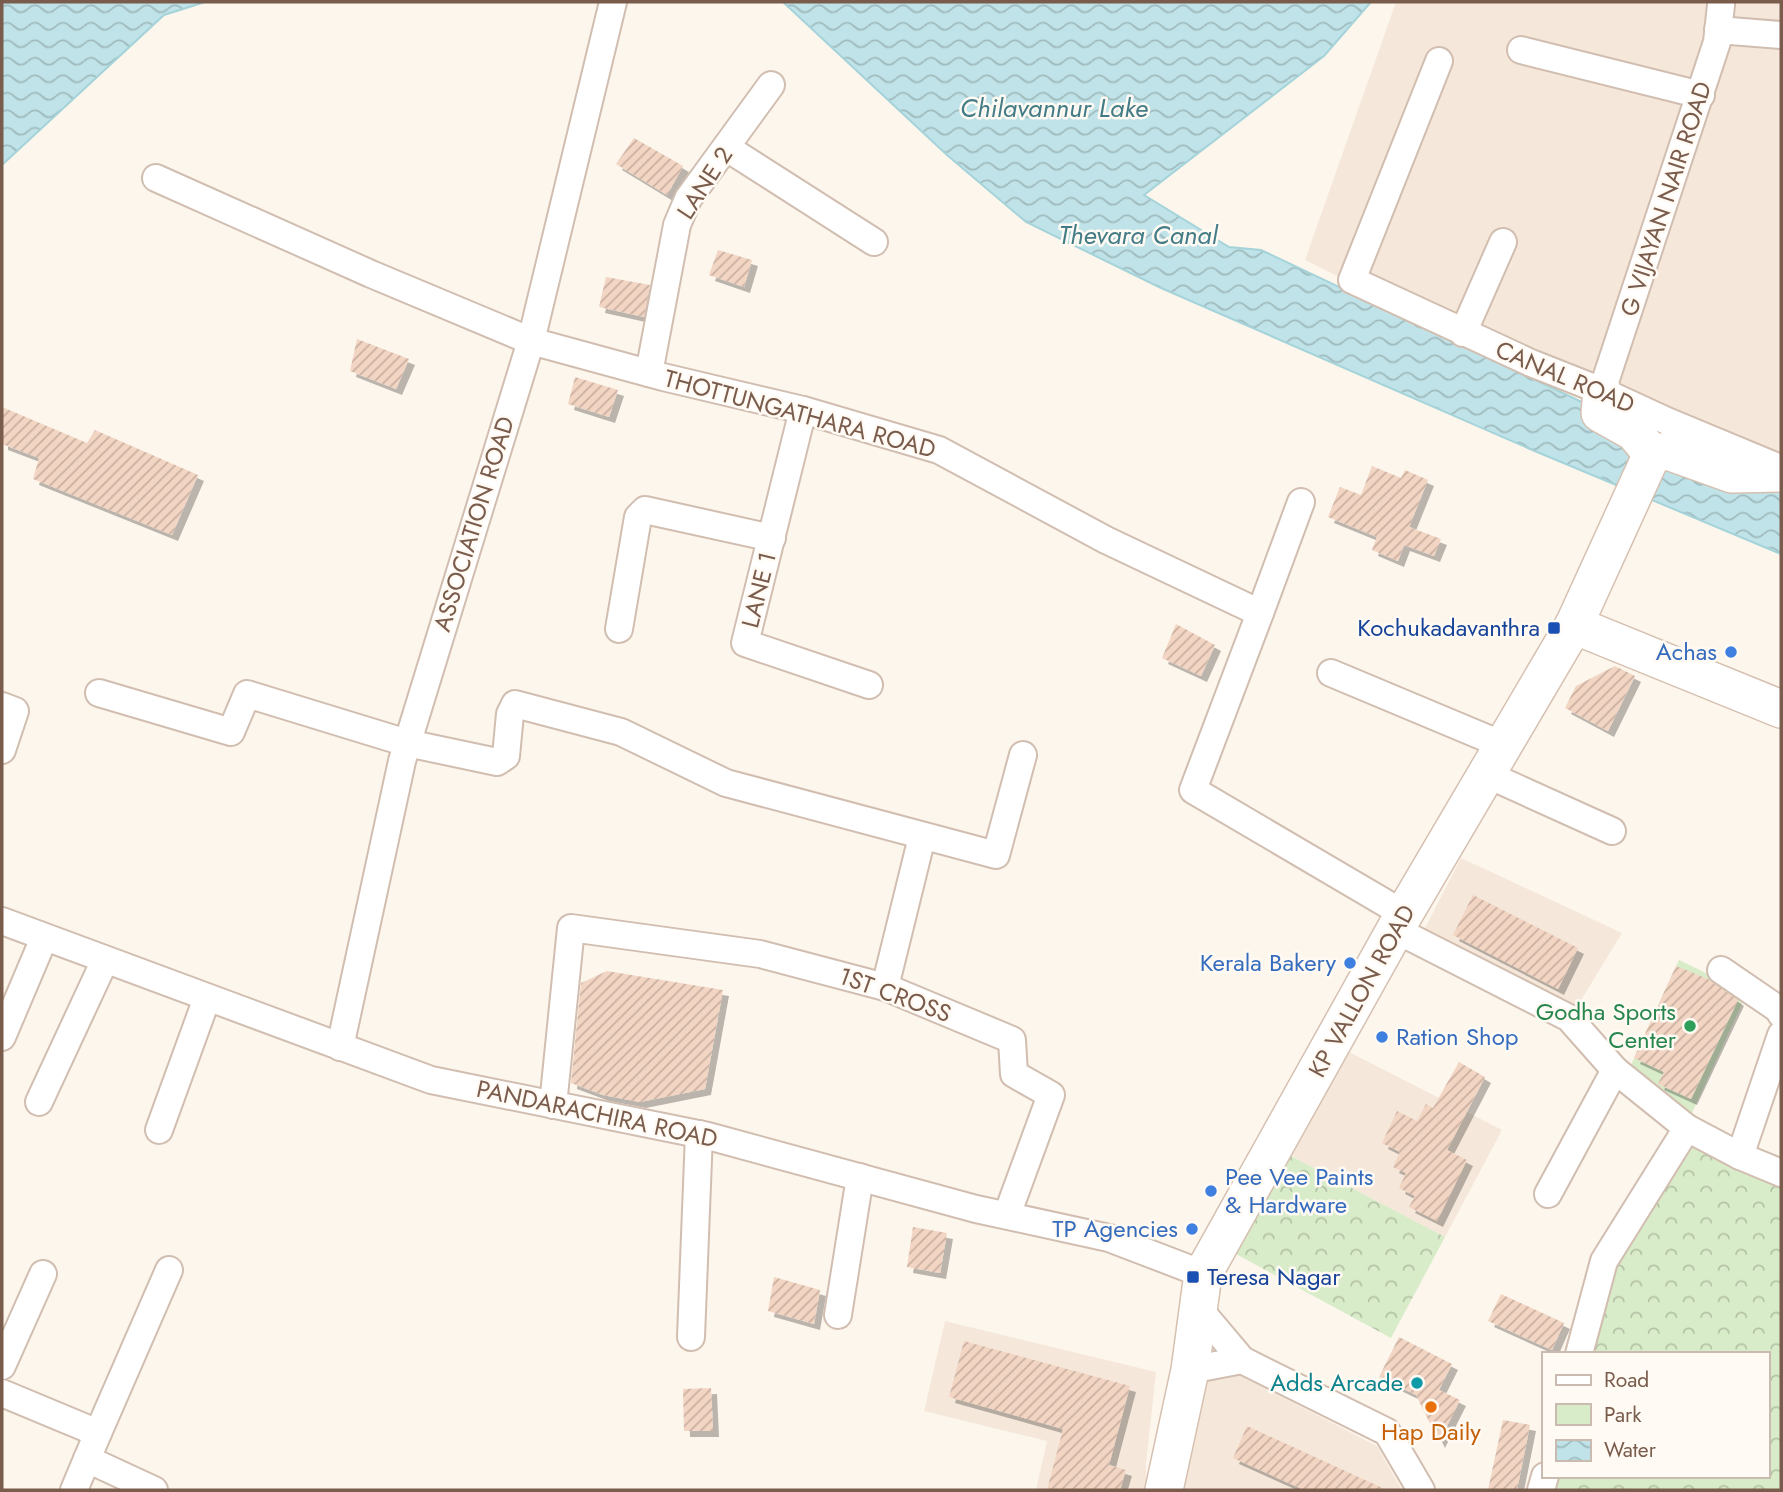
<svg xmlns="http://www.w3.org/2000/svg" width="1783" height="1492" viewBox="0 0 1783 1492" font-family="Jost,sans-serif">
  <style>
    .residential { fill: #f5e8da }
    .forest { fill: url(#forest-crowns) }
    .park { fill: #d8ecc9 }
    .water { fill: url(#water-waves); stroke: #a5d3da; stroke-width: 2 }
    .building { fill: url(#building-hatch); filter: url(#shadow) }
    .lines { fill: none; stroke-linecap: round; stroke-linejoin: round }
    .street-casing { stroke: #d1beb0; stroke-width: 30 }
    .secondary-casing { stroke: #d6c0b0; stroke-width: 40 }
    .street { stroke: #fff; stroke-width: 26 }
    .secondary { stroke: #fff; stroke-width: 37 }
    .transit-dot { fill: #1a4fb4; stroke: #fffaf3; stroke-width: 2.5 }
    .shop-dot { fill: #3f7fe0; stroke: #fffaf3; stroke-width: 2.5 }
    .leisure-dot { fill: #2e9e5b; stroke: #fffaf3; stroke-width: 2.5 }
    .culture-dot { fill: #0f9aa8; stroke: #fffaf3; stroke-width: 2.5 }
    .food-dot { fill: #e8710a; stroke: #fffaf3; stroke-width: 2.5 }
    .labels { text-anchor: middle; stroke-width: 5; stroke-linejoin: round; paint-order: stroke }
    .street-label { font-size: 24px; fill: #7a5c4d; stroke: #fffaf3 }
    .transit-label { font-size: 24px; fill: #164399; stroke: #fffaf3; text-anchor: end }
    .shop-label { font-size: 24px; fill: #366cbe; stroke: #fffaf3; text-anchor: end }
    .leisure-label { font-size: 24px; fill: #27864d; stroke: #fffaf3; text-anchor: end }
    .culture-label { font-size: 24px; fill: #0d838f; stroke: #fffaf3; text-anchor: end }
    .food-label { font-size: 24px; fill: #c56008; stroke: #fffaf3 }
    .water-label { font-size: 26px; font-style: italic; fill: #437c86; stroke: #fffaf3 }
  </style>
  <defs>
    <pattern id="forest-crowns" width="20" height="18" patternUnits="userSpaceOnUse" patternTransform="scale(1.75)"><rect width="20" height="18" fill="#d8ecc9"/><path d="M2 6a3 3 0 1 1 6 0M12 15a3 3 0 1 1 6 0" fill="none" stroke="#b4c2a5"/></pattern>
    <pattern id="water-waves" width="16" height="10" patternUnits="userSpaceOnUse" patternTransform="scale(1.75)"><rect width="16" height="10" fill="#bfe3e8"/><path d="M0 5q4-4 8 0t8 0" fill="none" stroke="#a0bbbe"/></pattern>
    <pattern id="building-hatch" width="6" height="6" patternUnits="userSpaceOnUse" patternTransform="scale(1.75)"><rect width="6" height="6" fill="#f3d5c3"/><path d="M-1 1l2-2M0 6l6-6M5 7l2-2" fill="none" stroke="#cab0a1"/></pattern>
    <filter id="shadow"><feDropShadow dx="6" dy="6" stdDeviation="0" flood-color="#0004"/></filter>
  </defs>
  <rect width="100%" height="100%" fill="#fdf6ec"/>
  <g class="residential">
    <path d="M1396,2H1781V481L1388,301L1305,260Z"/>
    <path d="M1461,858L1622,933L1575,1010L1424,930Z"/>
    <path d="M1347,1051L1502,1130L1445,1237L1291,1156Z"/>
    <path d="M945,1321L1156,1372L1146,1464V1490H1036L1047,1441L924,1411Z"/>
    <path d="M1233,1372L1377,1446L1402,1490H1173L1197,1382Z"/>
  </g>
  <g class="forest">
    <path d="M1691,1139L1781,1182V1490H1552L1556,1476H1767V1354H1589L1613,1265Z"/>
    <path d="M1291,1156L1445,1237L1391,1338L1234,1253Z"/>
  </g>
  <path class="park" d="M1679,960L1747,993L1691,1115L1631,1065Z"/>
  <g class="water">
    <path d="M2,2H205L164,15L2,165Z"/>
    <path d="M783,2H1371L1324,56L1144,195L1229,247L1261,250L1679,448L1781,484V554L1530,449L1161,288L1026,222L947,155Z"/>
  </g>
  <g class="building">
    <path d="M634,138L683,166L667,195L616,164Z"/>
    <path d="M718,250L752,260L744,287L709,275Z"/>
    <path d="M606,277L650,285L644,317L599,307Z"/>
    <path d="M357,339L409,359L396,389L350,371Z"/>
    <path d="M575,377L618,390L609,417L568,404Z"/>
    <path d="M2,407L87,443L95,430L198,475L172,535L33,479L39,458L2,444Z"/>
    <path d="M1372,466L1401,478L1405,470L1428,480L1409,527L1441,539L1434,556L1404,545L1398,561L1372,550L1377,537L1328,517L1340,487L1361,495Z"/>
    <path d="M1176,624L1215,645L1201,676L1162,658Z"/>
    <path d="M1615,666L1635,676L1608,731L1565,708L1576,686Z"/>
    <path d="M1473,895L1578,948L1558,989L1453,935Z"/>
    <path d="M1676,966L1708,979L1738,1000L1691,1099L1658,1084L1664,1072L1634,1058Z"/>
    <path d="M607,971L723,990L705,1089L640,1102L603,1095L571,1083L581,983Z"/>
    <path d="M1459,1062L1485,1077L1447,1150L1467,1160L1437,1221L1409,1207L1415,1196L1399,1188L1406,1173L1393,1167L1400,1152L1382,1143L1397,1111L1417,1121L1426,1104L1433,1108Z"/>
    <path d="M913,1227L947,1233L940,1273L907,1267Z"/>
    <path d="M774,1277L820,1290L814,1324L768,1311Z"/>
    <path d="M1501,1294L1564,1323L1552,1350L1488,1321Z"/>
    <path d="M1399,1337L1452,1364L1439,1390L1460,1400L1439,1442L1416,1395L1379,1377Z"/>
    <path d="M964,1341L1130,1386L1109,1465L1126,1470L1120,1490H1047L1063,1429L949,1397Z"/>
    <path d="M711,1388L713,1431H684L683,1389Z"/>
    <path d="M1503,1420L1530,1425L1517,1490H1488Z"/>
    <path d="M1247,1426L1387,1490H1304L1233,1458Z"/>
  </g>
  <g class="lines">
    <defs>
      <g id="street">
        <path d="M1718,30L1781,35"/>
        <path d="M1521,50L1701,95"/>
        <path d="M1439,61L1352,280L1531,363L1602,391L1667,421L1780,468"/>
        <path d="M727,148L874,242"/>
        <path d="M156,178L371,274L531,341L663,377L803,410L939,450L1106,540L1260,613L1193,790L1404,914"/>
        <path d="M1463,333L1503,242"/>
        <path d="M649,373L677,225L688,199L771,85"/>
        <path d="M1602,391L1717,42L1721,5"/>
        <path d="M803,410L745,643L869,685"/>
        <path d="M1260,613L1301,502"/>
        <path d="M619,629L638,517L645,510L772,538"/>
        <path d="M1331,673L1503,745"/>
        <path d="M99,693L231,732L247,694L407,743L497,762L506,756L510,714L515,704L621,732L726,783L996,855L1023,755"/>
        <path d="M2,706L15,711L2,750"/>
        <path d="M1486,774L1612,831"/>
        <path d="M2,921L431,1080L708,1136L976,1209L1109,1238L1203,1274"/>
        <path d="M1396,930L1569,1018L1615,1070L1687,1128L1740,1156L1781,1173"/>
        <path d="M1721,970L1778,1009L1781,1014"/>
        <path d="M885,987L922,837"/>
        <path d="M2,1037L44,938"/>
        <path d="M340,1047L402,761L531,341L613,2"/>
        <path d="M39,1102L105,960"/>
        <path d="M553,1105L571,928L760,954L885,987L1012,1040L1014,1074L1051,1095L1007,1215"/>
        <path d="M159,1130L207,998"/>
        <path d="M1740,1156L1781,1035"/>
        <path d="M1548,1194L1615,1070"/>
        <path d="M1199,1309L1242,1360L1387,1432L1421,1490"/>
        <path d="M838,1315L860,1177"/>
        <path d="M691,1337L699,1134"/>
        <path d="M1579,1354L1604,1261L1687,1128"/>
        <path d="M2,1366L43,1274"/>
        <path d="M1190,1370L1242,1360"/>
        <path d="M2,1393L98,1433L74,1490"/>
        <path d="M98,1433L169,1270"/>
        <path d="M87,1459L154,1490"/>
        <path d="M1541,1490L1545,1476"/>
      </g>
      <g id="secondary">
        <path d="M1602,391L1600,413L1634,432L1652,454"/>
        <path d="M1652,454L1668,451L1732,474L1781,473"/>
        <path d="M1574,625L1781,709"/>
        <path d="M1164,1490L1190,1370L1203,1274L1404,914L1574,625L1652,454"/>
      </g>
    </defs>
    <use href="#street" class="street-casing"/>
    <use href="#secondary" class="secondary-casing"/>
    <use href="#street" class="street"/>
    <use href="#secondary" class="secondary"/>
  </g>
  <g class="transit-dot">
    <rect x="1547" y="621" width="14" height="14" rx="3.5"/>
    <rect x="1186" y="1270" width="14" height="14" rx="3.5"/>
  </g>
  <g class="shop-dot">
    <circle cx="1731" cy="652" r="7"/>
    <circle cx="1350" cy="963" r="7"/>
    <circle cx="1382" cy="1037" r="7"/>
    <circle cx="1211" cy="1191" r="7"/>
    <circle cx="1192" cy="1229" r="7"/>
  </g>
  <circle class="leisure-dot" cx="1690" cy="1026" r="7"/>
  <circle class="culture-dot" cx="1417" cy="1383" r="7"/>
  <circle class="food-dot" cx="1431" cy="1407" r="7"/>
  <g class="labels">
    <g class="street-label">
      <text transform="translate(705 183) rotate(-57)" y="8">LANE 2</text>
      <text transform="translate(1666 199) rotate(-72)" y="8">G VIJAYAN NAIR ROAD</text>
      <text transform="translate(1565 377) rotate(23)" y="8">CANAL ROAD</text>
      <text transform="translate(800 414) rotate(15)" y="8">THOTTUNGATHARA ROAD</text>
      <text transform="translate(474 524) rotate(-73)" y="8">ASSOCIATION ROAD</text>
      <text transform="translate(759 590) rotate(-76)" y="8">LANE 1</text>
      <text transform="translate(1362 991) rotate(-61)" y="8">KP VALLON ROAD</text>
      <text transform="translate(895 995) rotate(20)" y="8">1ST CROSS</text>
      <text transform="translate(597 1114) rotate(12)" y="8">PANDARACHIRA ROAD</text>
    </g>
    <g class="transit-label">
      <text x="1540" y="636">Kochukadavanthra</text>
      <text x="1207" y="1285" text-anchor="start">Teresa Nagar</text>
    </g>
    <g class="shop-label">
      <text x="1717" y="660">Achas</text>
      <text x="1336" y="971">Kerala Bakery</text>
      <text x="1396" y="1045" text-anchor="start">Ration Shop</text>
      <text x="1225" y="1185" text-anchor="start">Pee Vee Paints<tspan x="1225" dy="28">&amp; Hardware</tspan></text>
      <text x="1178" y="1237">TP Agencies</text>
    </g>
    <g class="leisure-label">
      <text x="1676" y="1020">Godha Sports<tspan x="1676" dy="28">Center</tspan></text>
    </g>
    <g class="culture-label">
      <text x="1403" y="1391">Adds Arcade</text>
    </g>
    <g class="food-label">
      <text x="1431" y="1440">Hap Daily</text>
    </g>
    <g class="water-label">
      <text x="1054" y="117">Chilavannur Lake</text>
      <text x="1138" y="244">Thevara Canal</text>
    </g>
  </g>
  <rect width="1783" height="1492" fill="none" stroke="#7a5c4d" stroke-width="7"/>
  <rect x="1542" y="1352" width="228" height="126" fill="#fffaf3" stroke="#cabbb1" stroke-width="2"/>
  <rect x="1556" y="1375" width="35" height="10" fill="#ffffff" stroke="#cabbb1" stroke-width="2"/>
  <text x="1604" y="1387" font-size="21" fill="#7a5c4d">Road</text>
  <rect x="1556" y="1404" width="35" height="21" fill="#d8ecc9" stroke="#cabbb1" stroke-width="2"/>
  <text x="1604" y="1422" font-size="21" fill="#7a5c4d">Park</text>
  <rect x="1556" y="1440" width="35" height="21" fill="url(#water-waves)" stroke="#cabbb1" stroke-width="2"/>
  <text x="1604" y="1457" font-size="21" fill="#7a5c4d">Water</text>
</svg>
